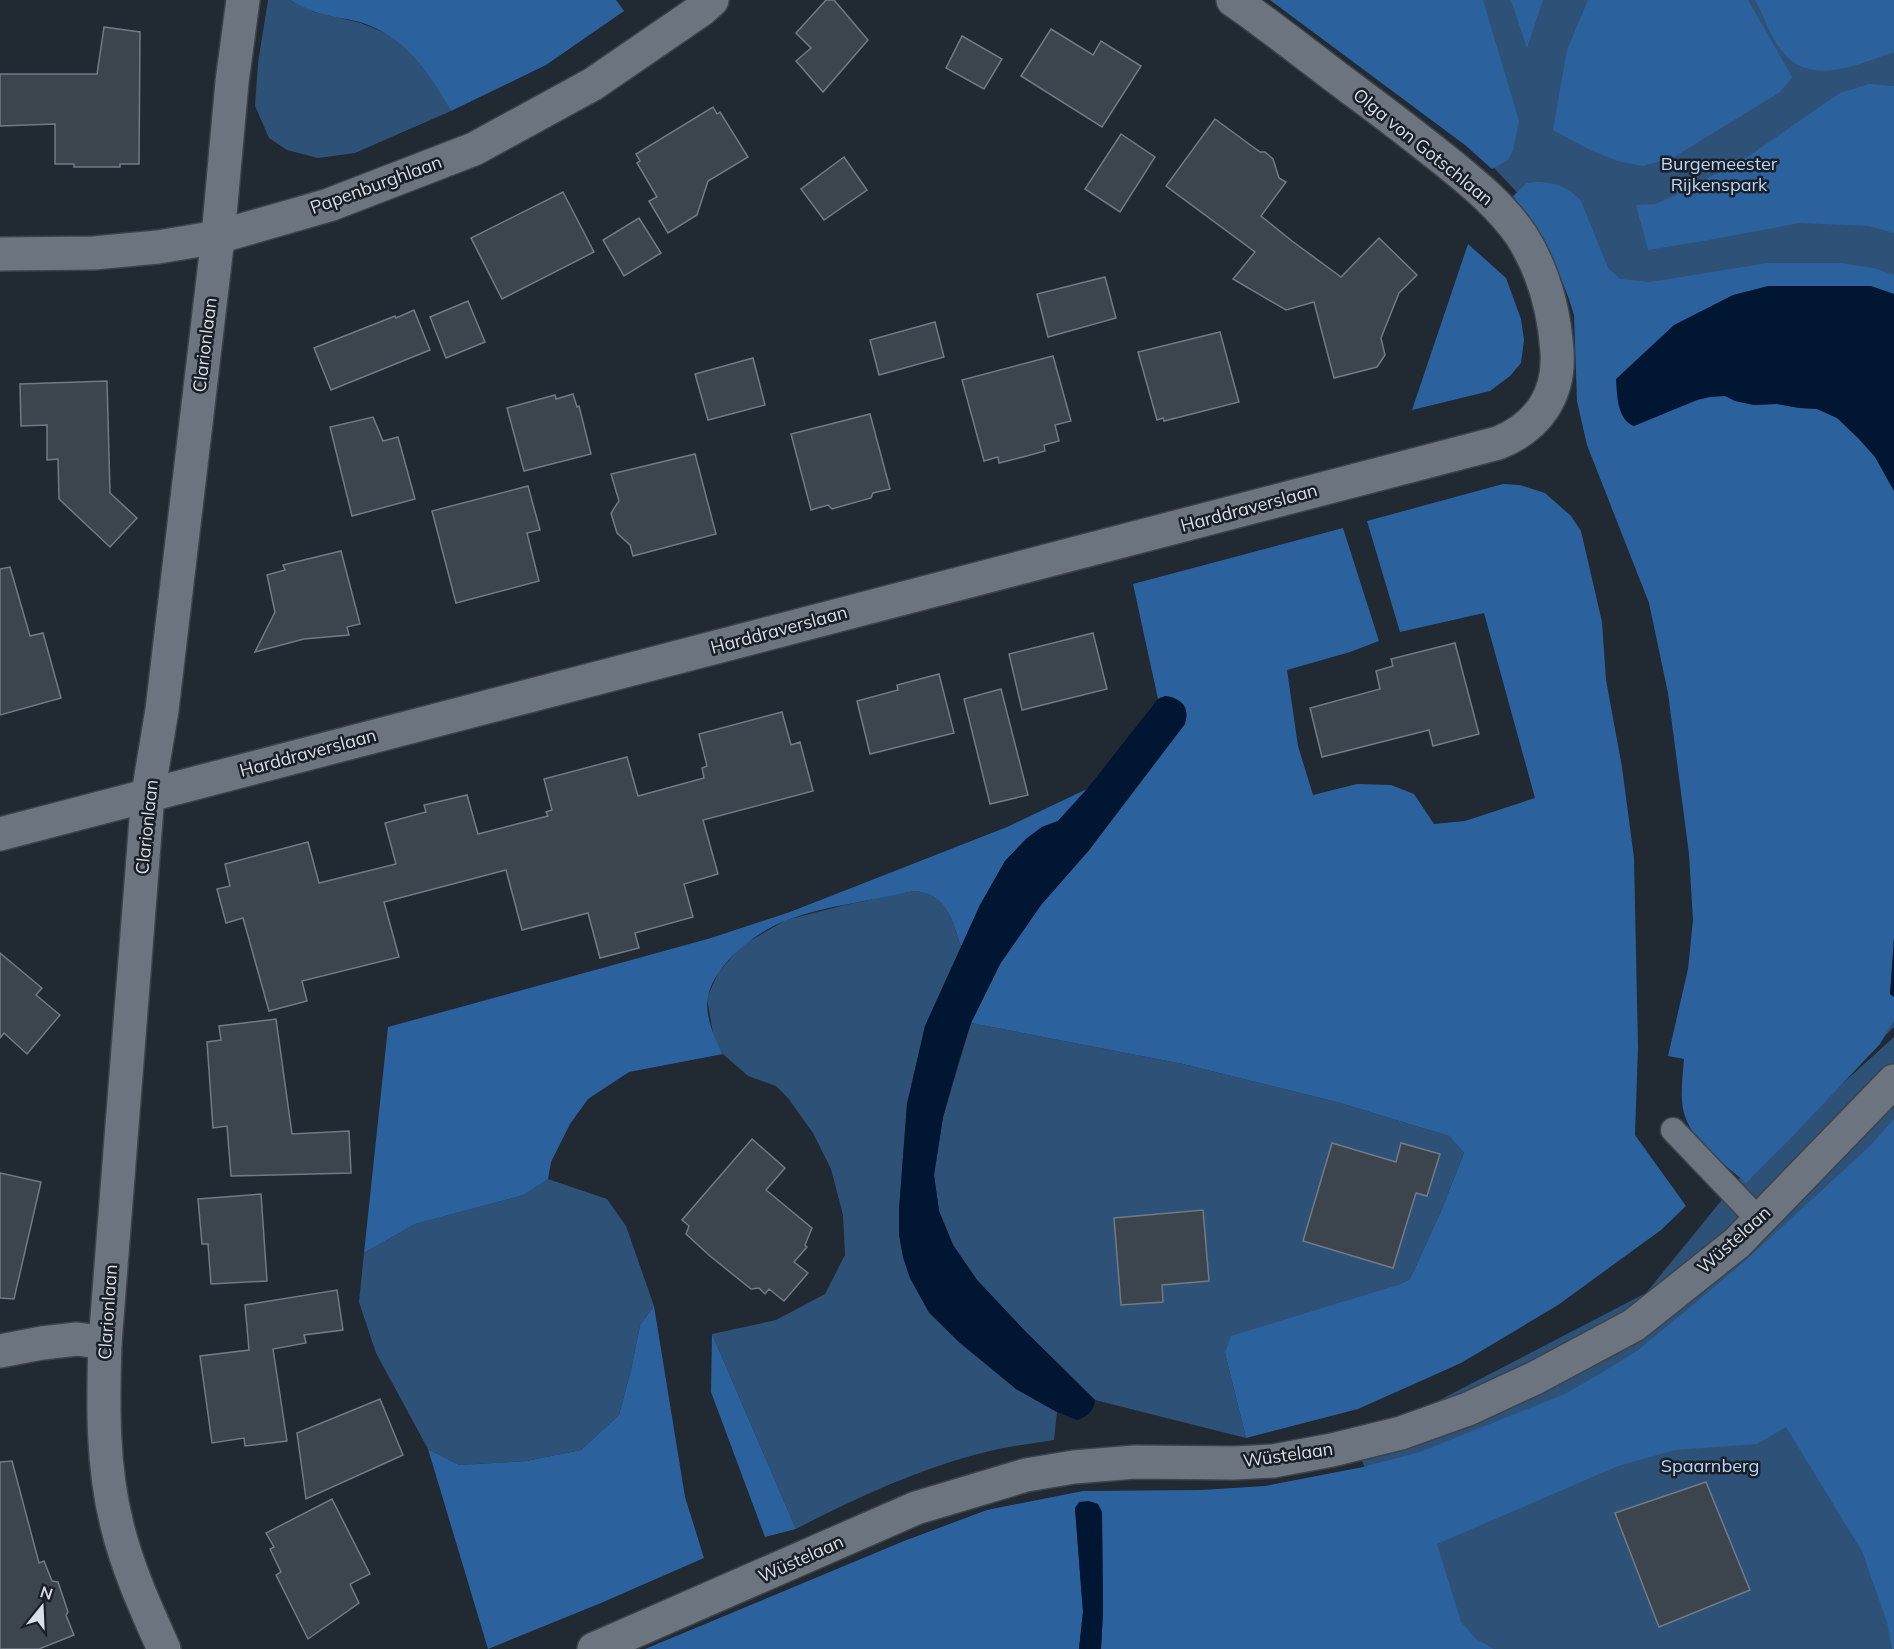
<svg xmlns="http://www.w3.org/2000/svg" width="1894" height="1649" viewBox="0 0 1894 1649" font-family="Mulish,sans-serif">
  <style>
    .green { fill: #2e5178 }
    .forest { fill: #2b629e }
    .water { fill: #001633 }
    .building { fill: #3c444e; stroke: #717a85; stroke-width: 1.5 }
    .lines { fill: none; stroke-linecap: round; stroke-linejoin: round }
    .service-casing { stroke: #3d434a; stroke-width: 27 }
    .minor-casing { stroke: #3d434a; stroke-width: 36 }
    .tertiary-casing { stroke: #3d434a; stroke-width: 36 }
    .service { stroke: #6b747f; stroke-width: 24 }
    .minor { stroke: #6b747f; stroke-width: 33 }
    .tertiary { stroke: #6b747f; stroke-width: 33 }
    .labels { text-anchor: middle; stroke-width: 5; stroke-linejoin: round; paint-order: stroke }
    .street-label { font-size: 18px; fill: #dadfe5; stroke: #181f28 }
    .park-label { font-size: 18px; fill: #bad7f9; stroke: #181f28 }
  </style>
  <rect width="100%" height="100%" fill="#212932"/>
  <g class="green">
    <path d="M268,0H290L314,12L361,23L390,35L415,56L437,86L451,111L355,153L318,158L287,150L269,138L255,106L258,63Z"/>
    <path d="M1319,0H1894V1027L1761,1157L1894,1037V1649H1440L1355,1444L1646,1293L1743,1174L1701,951L1677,697L1583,328L1549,226L1474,147Z"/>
    <path d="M913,891C946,892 953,921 961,947L925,1026L907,1104L899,1210V1234L903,1257L910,1278L929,1313L959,1342L1016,1389L1057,1412L1054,1440C1037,1443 1020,1445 1003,1448C931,1463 862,1495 796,1529L712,1334L776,1320L825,1294L845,1255L843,1215L831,1169L813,1133L788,1098L776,1086L748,1076L723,1054L714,1039L707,998L718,973L741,946L786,920L845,905Z"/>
    <path d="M971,1023L1183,1064L1337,1102L1449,1136L1464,1153L1441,1211L1410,1279L1398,1285L1225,1353L1246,1438L1095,1400L1025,1331L977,1280L953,1245L939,1211L934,1175L943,1117Z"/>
    <path d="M548,1179L607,1199L626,1226L654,1306L640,1325L631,1370L619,1415L581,1450L526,1461L459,1465L428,1449L376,1353L359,1302L364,1253L415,1224L524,1195Z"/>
  </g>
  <g class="forest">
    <path d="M290,0H616L624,11L546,65L451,111C428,71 406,37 360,22C345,18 330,17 315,12C306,9 298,4 290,0Z"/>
    <path d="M1270,0H1483L1519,121L1513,150L1508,160L1492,169L1465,145Z"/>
    <path d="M1511,0H1543L1527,48Z"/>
    <path d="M1588,0H1748L1792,77L1780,92L1674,157L1643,166L1618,161L1592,151L1553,130L1567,50Z"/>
    <path d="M1755,0H1894V52C1859,64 1809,88 1781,50C1770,36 1764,16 1755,0Z"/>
    <path d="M1869,84L1894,86V233L1869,226L1800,223L1709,240L1648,250L1636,205L1656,204L1689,188L1746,158L1840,93Z"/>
    <path d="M1536,182C1554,182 1569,187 1581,201L1608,268L1620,279L1650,282L1768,263H1839L1874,268L1894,275V294L1871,286L1618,404L1627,422L1634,426L1697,400L1710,397L1726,396L1735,401L1754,405L1777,404L1799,408L1817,409L1837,418L1859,439L1875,457L1894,491V938L1890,994L1894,997V1020L1880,1044L1788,1141L1746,1183C1721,1160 1684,1138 1682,1101C1681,1087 1683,1073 1684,1059L1668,1056L1688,969L1693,920L1689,854L1668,693L1649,603L1587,445L1577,401L1574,315L1569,299L1550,251L1532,223L1513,196L1527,183Z"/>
    <path d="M1468,244L1506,278L1521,319L1524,340L1521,363L1510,376L1490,391L1412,410Z"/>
    <path d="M1503,484L1520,485L1545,493L1571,516L1581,531L1602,622L1606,680L1622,767L1634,858L1638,1047L1635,1135L1686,1206L1661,1230L1558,1305L1461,1363L1358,1409L1246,1438L1225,1353L1231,1336L1398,1285L1410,1279L1441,1211L1464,1153L1449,1136L1337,1102L1183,1064L971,1023L1000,964L1041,905L1090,849L1184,706C1176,698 1169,693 1158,699L1133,584L1343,528L1379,641L1350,652L1287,670L1298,746L1313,795L1357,784L1391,785L1414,794L1434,824L1465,821L1535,798L1484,613L1400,632L1367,521Z"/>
    <path d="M1087,789L1058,821L1042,827L1026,839L1005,861L980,905L961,947C953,921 946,892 913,891C872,901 828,905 787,920C757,931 714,964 708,997C704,1013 715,1041 723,1054L629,1072L588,1099L570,1124L551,1162L548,1179L524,1195L415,1224L364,1253L388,1027L711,938L790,912L1007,827Z"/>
    <path d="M1894,1119V1649H1892L1887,1622L1862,1551L1786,1427L1757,1444L1675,1450L1618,1466L1437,1544L1461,1622L1476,1639L1494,1649H1101L1103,1612L1102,1512L1075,1508L1083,1612L1079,1649H645L904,1541L987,1510L1083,1491L1201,1490L1265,1486L1363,1467L1420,1452L1565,1394L1603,1372L1638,1350L1681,1315L1745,1261L1870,1146Z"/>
    <path d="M654,1306L685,1497L704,1558L601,1603L488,1649L428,1449L459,1465L526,1461L581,1450L619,1415L631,1370L640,1325Z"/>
    <path d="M712,1334L796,1529L765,1537L711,1392Z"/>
  </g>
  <g class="water">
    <path d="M1768,286H1871L1894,294V491L1875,457L1859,439L1837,418L1817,409L1799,408L1777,404L1754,405L1735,401L1725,396L1710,397L1697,400L1634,426C1617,420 1617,394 1616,379L1674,325L1733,295Z"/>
    <path d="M1165,696C1182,699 1190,706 1185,724L1090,849L1041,905L1000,964L971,1023L959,1060L943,1117L934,1175L939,1211L953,1245L977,1280L1025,1331L1095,1400C1093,1412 1088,1416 1077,1420L1057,1412L1016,1389L959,1342L929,1312L910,1278L903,1257L899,1234V1210L907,1104L925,1026L980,905L1005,861L1026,839L1042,827L1058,821L1087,789L1158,699Z"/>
    <path d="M1894,938V997L1890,994Z"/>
    <path d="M1089,1501L1098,1504L1102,1512L1103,1612L1101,1649H1079L1083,1612L1075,1508L1079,1502Z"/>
  </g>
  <g class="building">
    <path d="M826,0H834L868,40L823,92L796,61L811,48L796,33Z"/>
    <path d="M104,27L140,32L139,164H120V167H74V164H55V124L0,126V74H97Z"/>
    <path d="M1051,29L1093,55L1101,41L1141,66L1102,127L1021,76Z"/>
    <path d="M962,36L1002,59L984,89L946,68Z"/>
    <path d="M713,107L717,114L720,112L748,157L708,181L697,215L668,233L649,201L657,197L637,163L640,161L636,154Z"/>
    <path d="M1215,119L1260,152H1265L1273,159L1279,178L1286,182L1261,216L1292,241L1341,277L1379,238L1417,275L1399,293L1381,338L1385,355L1377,367L1334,378L1314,302L1286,310L1233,279L1255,252L1166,186Z"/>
    <path d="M1121,134L1155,157L1120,212L1085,189Z"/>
    <path d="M844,157L867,190L824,220L801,189Z"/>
    <path d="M563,192L594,252L502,299L471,238Z"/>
    <path d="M639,218L661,253L624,276L603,240Z"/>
    <path d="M1105,277L1116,318L1048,337L1037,294Z"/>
    <path d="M468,301L485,342L446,358L430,317Z"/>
    <path d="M414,310L430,350L331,390L314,348L395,316L396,318Z"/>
    <path d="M935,322L944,357L879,375L870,340Z"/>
    <path d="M1220,332L1239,402L1164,421L1163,418L1157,420L1138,352Z"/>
    <path d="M1053,356L1071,421L1055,425L1059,441L1044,445L1045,451L1023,457L999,463L998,457L984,461L962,380Z"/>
    <path d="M753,358L765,405L708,420L695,374Z"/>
    <path d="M107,381L110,493L137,518L110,547L59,499L58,459L47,460V425L21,426L20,384Z"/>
    <path d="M573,394L577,407L579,406L591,454L524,471L507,408L555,395L556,399Z"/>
    <path d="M870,414L890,489L873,493L871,498L832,509L828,505L811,510L791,434Z"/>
    <path d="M373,417L383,441L398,437L415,499L352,516L330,427Z"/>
    <path d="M695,454L716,534L633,556L630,545L617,533L611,513L619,501L611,474Z"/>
    <path d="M528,486L540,530L527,533L539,581L456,603L432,511Z"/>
    <path d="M341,551L360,624L347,627L349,635L304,639L255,652L275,612L267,575L285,570L283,565Z"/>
    <path d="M10,567L30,636L43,633L61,698L0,715V569Z"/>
    <path d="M1093,633L1107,689L1022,710L1009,654Z"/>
    <path d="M1455,643L1479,734L1433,746L1429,730L1322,757L1310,708L1380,689L1376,671L1393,666L1391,659Z"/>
    <path d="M939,674L954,733L870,754L857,701L898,690L897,685Z"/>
    <path d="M1001,689L1028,795L990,804L964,699Z"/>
    <path d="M782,712L791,745L800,742L813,791L703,820L718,874L684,884L693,917L635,933L639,948L600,958L588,913L522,930L506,870L384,902L399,957L302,981L307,1001L269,1011L243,918L226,923L217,889L230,886L225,864L308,842L319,883L396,864L385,823L426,812L424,805L467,795L478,834L548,816L546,812L552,810L544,779L627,757L638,796L704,778L702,768L707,766L699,734Z"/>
    <path d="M0,953L42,988L36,995L60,1015L27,1054L4,1033L0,1038Z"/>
    <path d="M276,1019L292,1134L349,1131L351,1173L231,1176L227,1126L213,1128L207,1042L221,1040L219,1026Z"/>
    <path d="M752,1139L785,1168L766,1190L812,1228L805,1245L807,1247L794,1262L808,1273L784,1301L769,1289L765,1294L759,1288L751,1289L710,1256L686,1234L689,1226L682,1220Z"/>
    <path d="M1332,1143L1396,1162L1401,1143L1440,1154L1427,1196L1416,1193L1393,1268L1303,1241Z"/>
    <path d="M0,1173L41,1182L14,1299L0,1298Z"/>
    <path d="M261,1194L267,1281L211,1284L208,1244H202L198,1199Z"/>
    <path d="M1203,1210L1209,1281L1162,1285L1163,1302L1121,1305L1114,1218Z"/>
    <path d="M337,1290L343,1330L304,1335L306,1343L273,1349L287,1441L245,1446L244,1438L212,1443L200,1356L249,1350L245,1305Z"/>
    <path d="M380,1399L403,1455L306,1499L297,1433Z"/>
    <path d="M12,1461L39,1563L44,1561L52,1581L58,1582L68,1612L66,1615L74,1635L39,1649H0V1462Z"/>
    <path d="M1706,1482L1750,1590L1659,1627L1615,1513Z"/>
    <path d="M332,1499L370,1574L350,1584L359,1603L308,1639L276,1575L281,1572L270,1549L274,1547L266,1533Z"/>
  </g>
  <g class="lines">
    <defs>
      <path id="service" d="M1673,1130L1759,1220"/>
      <g id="minor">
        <path d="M0,254L94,253L158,247L218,237L329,205L474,149L593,84L701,10L712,0"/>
        <path d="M0,834L1498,443C1538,427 1560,395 1557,351C1554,309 1544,271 1521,235C1501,206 1474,184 1447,162C1418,139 1390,117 1360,95C1318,64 1276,30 1233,0"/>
        <path d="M0,1351L42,1343L77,1339L105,1343"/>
        <path d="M164,1649C146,1609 127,1567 117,1525C102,1466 103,1404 105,1343L148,794L162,710L218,237L232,82L243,0"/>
      </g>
      <path id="tertiary" d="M594,1649L916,1508L1026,1475L1074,1467L1135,1462L1234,1463L1273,1461L1332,1450L1401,1433L1468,1409L1535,1378L1634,1325L1737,1243L1894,1081"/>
    </defs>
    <use href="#service" class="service-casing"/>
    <use href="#minor" class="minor-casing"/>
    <use href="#tertiary" class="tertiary-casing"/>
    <use href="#service" class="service"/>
    <use href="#minor" class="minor"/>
    <use href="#tertiary" class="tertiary"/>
  </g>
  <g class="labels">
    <g class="street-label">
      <text transform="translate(1423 147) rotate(39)" y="6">Olga von Gotschlaan</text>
      <text transform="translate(376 185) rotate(-20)" y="6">Papenburghlaan</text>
      <text transform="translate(205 345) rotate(-83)" y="6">Clarionlaan</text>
      <text transform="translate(1249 508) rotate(-15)" y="6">Harddraverslaan</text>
      <text transform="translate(779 630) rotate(-15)" y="6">Harddraverslaan</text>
      <text transform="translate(308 753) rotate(-15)" y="6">Harddraverslaan</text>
      <text transform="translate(147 827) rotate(-84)" y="6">Clarionlaan</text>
      <text transform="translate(1734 1240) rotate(-42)" y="6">Wüstelaan</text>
      <text transform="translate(108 1312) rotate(-86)" y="6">Clarionlaan</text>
      <text transform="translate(1288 1455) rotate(-8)" y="6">Wüstelaan</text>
      <text transform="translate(801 1559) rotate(-24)" y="6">Wüstelaan</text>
    </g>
    <g class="park-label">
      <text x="1719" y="170">Burgemeester<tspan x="1719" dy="21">Rijkenspark</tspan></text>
      <text x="1710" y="1472">Spaarnberg</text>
    </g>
  </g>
  <g transform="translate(42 1607) rotate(18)" stroke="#181f28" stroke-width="4.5" paint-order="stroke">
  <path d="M0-4.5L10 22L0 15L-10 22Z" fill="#dadfe5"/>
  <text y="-9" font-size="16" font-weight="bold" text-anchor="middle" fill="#dadfe5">N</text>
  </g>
</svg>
